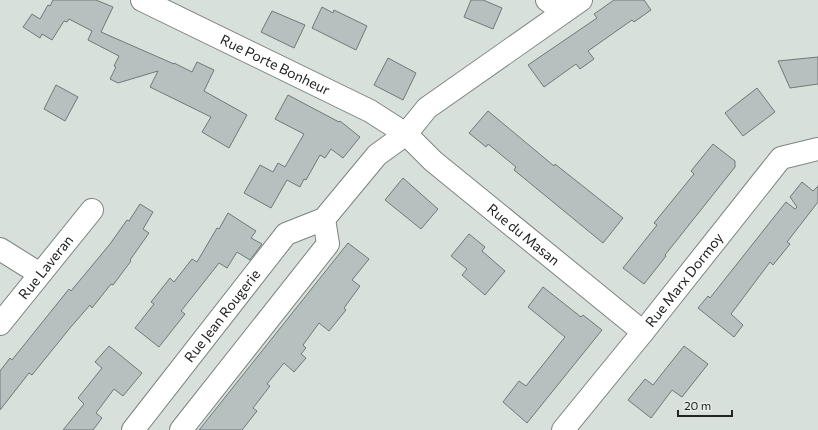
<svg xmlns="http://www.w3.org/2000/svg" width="818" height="430" viewBox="0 0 818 430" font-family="Commissioner,sans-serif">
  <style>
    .building { fill: #b6c0bf; stroke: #707978 }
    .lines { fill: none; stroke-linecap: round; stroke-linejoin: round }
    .minor-casing { stroke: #7c847f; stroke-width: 24 }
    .minor { stroke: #fff; stroke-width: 22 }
    .labels { text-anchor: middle; stroke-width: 3; stroke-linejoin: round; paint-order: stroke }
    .street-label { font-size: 14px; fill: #222523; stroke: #e5eee9 }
  </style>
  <rect width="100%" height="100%" fill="#d8e0dc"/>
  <g class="building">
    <path d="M53,0H96L113,7L101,32L174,64V63L192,72L197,62L214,70L204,91L247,115L229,148L202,132L211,117L150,87L158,71L118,83L110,79L116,67L114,66L119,56L88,40L92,31L69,19L67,22L64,21L52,40L42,34L40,38L23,27L32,14L40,19L48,5L50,6Z"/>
    <path d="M471,0H483L502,8L493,29L464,17Z"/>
    <path d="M614,0H644L651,10L634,22L632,20L588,51L594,59L580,69L576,64L544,87L528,65L597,18L594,14Z"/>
    <path d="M322,7L333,13L334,10L367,26L356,50L312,28Z"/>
    <path d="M272,11L305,25L294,48L261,32Z"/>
    <path d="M818,57V84L790,88L778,61Z"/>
    <path d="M388,58L416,73L403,100L374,85Z"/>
    <path d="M56,85L78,97L65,121L44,109Z"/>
    <path d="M757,88L775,112L743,136L725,113Z"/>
    <path d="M288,95L339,122L340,121L360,137L343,158L331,149L325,158L320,155L306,180L304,179L300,187L287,180L271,208L244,193L260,165L273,172L278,163L285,167L304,134L275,119Z"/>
    <path d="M488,111L554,166L555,164L623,218L603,243L514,170L516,167L488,144L486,147L469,133Z"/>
    <path d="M713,144L735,161V167L665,255L666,256L644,284L623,268L657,225L654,223L694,174L691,171Z"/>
    <path d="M403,178L438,209L421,229L385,200Z"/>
    <path d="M802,182L813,191L818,186V202L787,242L790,244L773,265L770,262L731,314L743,325L734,337L698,308L708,296L710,298L786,202L795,209L797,207L790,197Z"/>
    <path d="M140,204L153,212L143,229L149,233L130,260L131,261L113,285L111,284L92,308L90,305L70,328L32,375L29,373L0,410V371L10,358L12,360L69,289L71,291L110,244L127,220L129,221Z"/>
    <path d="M228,213L256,231L251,238L262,244L250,260L237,252L227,268L219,263L181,311L185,314L159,347L135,328L154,304L151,302L170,278L174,282L192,259L197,262L217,228L219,229Z"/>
    <path d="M469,234L485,247L482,251L505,271L485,295L462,275L467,269L451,256Z"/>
    <path d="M348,243L369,259L352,280L360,286L344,308L346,310L329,331L319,323L303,345L306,348L301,354L306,358L294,372L284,363L267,384L270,386L253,408L257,411L242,430H199Z"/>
    <path d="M543,287L581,317L583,315L602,330L527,423L503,402L519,381L526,386L565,337L528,307Z"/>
    <path d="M109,346L142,373L123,396L114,389L96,413L102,418L93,430H63L84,404L78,398L102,368L95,362Z"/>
    <path d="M684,346L708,364L682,397L672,390L651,418L628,400L645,379L653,385Z"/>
  </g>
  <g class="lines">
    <defs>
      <g id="minor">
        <path id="s1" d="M142,0L370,111L406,134L433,161L643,332"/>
        <path d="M547,0L563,12"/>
        <path d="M0,249L40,274"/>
        <path id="s2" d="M0,324L92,210"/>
        <path id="s3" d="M133,430L286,234L324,219L377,155L406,134L427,108L581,0"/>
        <path d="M181,430L328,244L324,219"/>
        <path id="s4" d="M563,430L643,332L781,158L818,149"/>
      </g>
    </defs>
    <use href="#minor" class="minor-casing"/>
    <use href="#minor" class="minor"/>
  </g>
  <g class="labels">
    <g class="street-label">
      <text dy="5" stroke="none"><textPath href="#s1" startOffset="148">Rue Porte Bonheur</textPath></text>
      <text dy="5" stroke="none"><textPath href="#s1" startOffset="451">Rue du Masan</textPath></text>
      <text dy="5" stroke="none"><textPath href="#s2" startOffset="73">Rue Laveran</textPath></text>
      <text dy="5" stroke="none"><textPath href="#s4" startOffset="193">Rue Marx Dormoy</textPath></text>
      <text dy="5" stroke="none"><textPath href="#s3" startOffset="145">Rue Jean Rougerie</textPath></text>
    </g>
  </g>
  <path d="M678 410v6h54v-6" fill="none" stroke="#222523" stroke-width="2"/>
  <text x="684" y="410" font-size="12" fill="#222523" stroke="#e5eee9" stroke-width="3" paint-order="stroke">20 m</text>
</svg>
